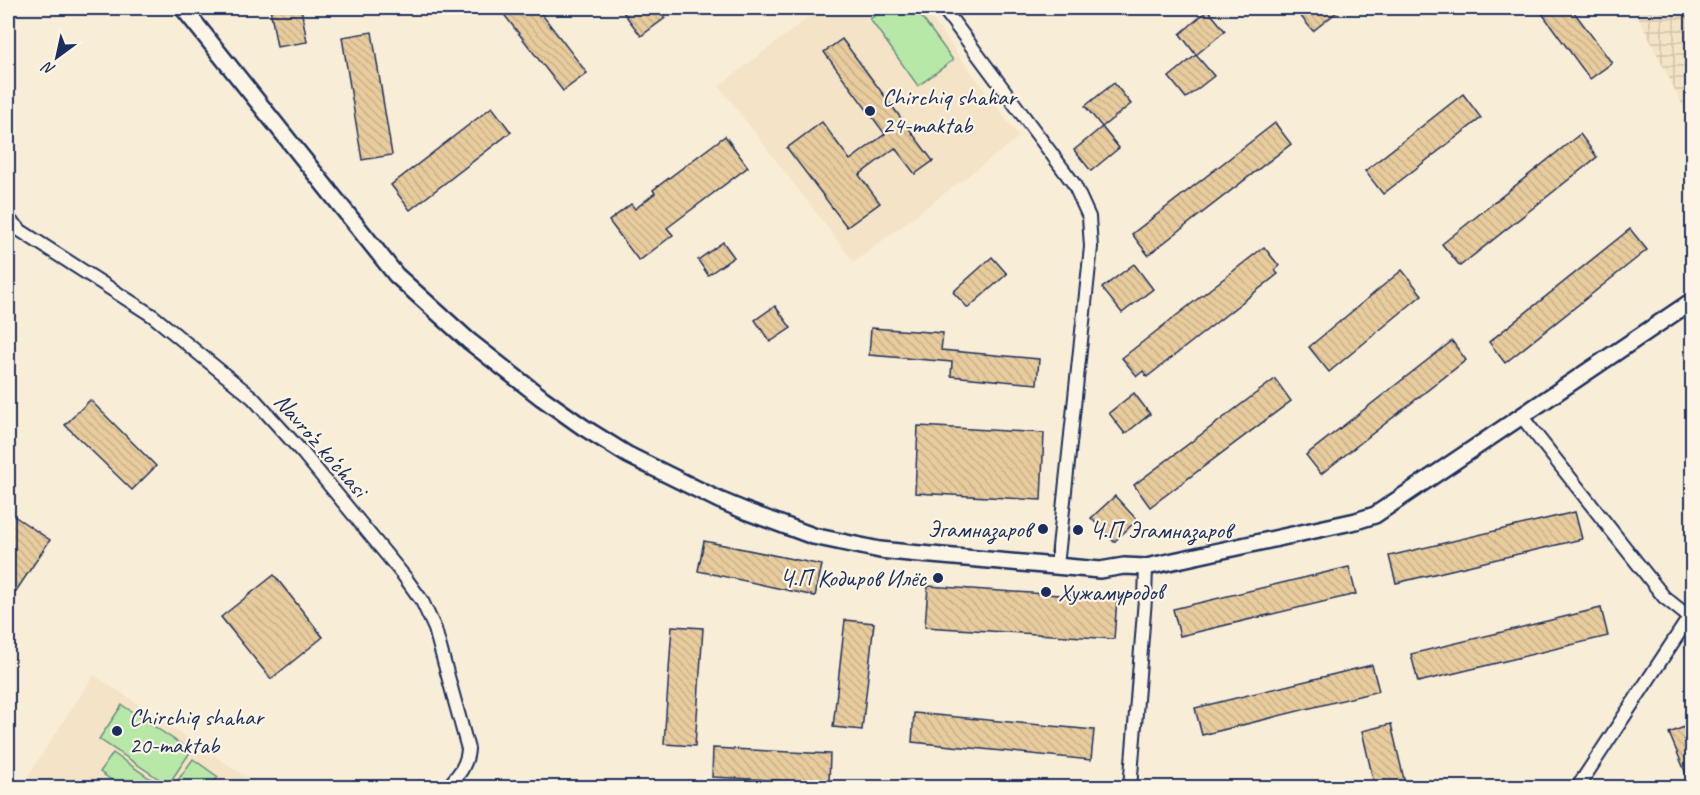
<svg xmlns="http://www.w3.org/2000/svg" width="1700" height="795" viewBox="0 0 1700 795" font-family="Caveat,sans-serif">
  <style>
    .built { fill: #f4e3c6 }
    .industrial { fill: url(#industrial-grid) }
    .garden { fill: #b7e8a8; stroke: #698c83; stroke-width: 1.5 }
    .building { fill: url(#building-back-hatch); stroke: #1b2f5e; stroke-width: 1.5 }
    .lines { fill: none; stroke-linecap: round; stroke-linejoin: round }
    .minor-casing { stroke: #1b2f5e; stroke-width: 16 }
    .tertiary-casing { stroke: #1b2f5e; stroke-width: 20 }
    .minor { stroke: #fcf5e5; stroke-width: 12 }
    .tertiary { stroke: #fcf5e5; stroke-width: 15 }
    .poi-dot { fill: #1b2f5e; stroke: #fcf5e5; stroke-width: 2 }
    .labels { text-anchor: middle; stroke-width: 4.5; stroke-linejoin: round; paint-order: stroke }
    .poi-label { font-size: 24px; fill: #1b2f5e; stroke: #fcf5e5; text-anchor: start }
    .street-label { font-size: 24px; fill: #1b2f5e; stroke: #fcf5e5 }
  </style>
  <defs>
    <pattern id="industrial-grid" width="8" height="8" patternUnits="userSpaceOnUse" patternTransform="scale(1.5)"><rect width="8" height="8" fill="#f4e3c6"/><path d="M0 4h8M4 0v8" fill="none" stroke="#d1c3ac"/></pattern>
    <pattern id="building-back-hatch" width="6" height="6" patternUnits="userSpaceOnUse" patternTransform="scale(1.5)"><rect width="6" height="6" fill="#e9cc9d"/><path d="M-1 5l2 2M0 0l6 6M5-1l2 2" fill="none" stroke="#c7b08a"/></pattern>
  </defs>
  <rect width="100%" height="100%" fill="#f8edd7"/>
  <filter id="ink" filterUnits="userSpaceOnUse"><feTurbulence type="fractalNoise" baseFrequency=".0167" numOctaves="2"/><feDisplacementMap in="SourceGraphic" scale="12" xChannelSelector="R" yChannelSelector="G"/><feConvolveMatrix kernelMatrix="1 2 1 2 8 2 1 2 1" color-interpolation-filters="sRGB"/></filter>
  <g filter="url(#ink)">
    <g class="built">
      <path d="M821,8H924L1019,137L854,262L719,86Z"/>
      <path d="M94,675L261,787L20,788Z"/>
    </g>
    <path class="industrial" d="M1634,8H1692V124Z"/>
    <g class="garden">
      <path d="M886,8H915L953,60L918,86L870,19Z"/>
      <path d="M122,705L191,751L168,785L99,739Z"/>
      <path d="M113,753L155,782L151,787H122L100,772Z"/>
      <path d="M193,759L218,777L210,787H173Z"/>
    </g>
    <g class="building">
      <path d="M270,8H301L307,42L277,47Z"/>
      <path d="M499,8H537L587,73L563,91Z"/>
      <path d="M620,8H657L665,18L641,36Z"/>
      <path d="M1294,8H1342L1313,31Z"/>
      <path d="M1538,8H1571L1612,63L1590,79Z"/>
      <path d="M1208,10L1225,31L1196,55L1180,34Z"/>
      <path d="M372,32L392,155L362,160L342,37Z"/>
      <path d="M842,39L933,161L915,174L895,148L859,175L880,203L847,227L787,148L822,122L850,160L885,134L824,52Z"/>
      <path d="M1196,55L1214,76L1186,98L1169,77Z"/>
      <path d="M1114,83L1131,104L1102,127L1085,106Z"/>
      <path d="M1463,94L1481,118L1383,194L1365,171Z"/>
      <path d="M492,107L511,132L410,210L391,185Z"/>
      <path d="M1275,123L1291,144L1148,255L1132,234Z"/>
      <path d="M1102,127L1119,148L1091,171L1074,150Z"/>
      <path d="M1580,134L1597,157L1460,266L1442,244Z"/>
      <path d="M725,136L748,167L667,228L673,235L639,261L609,221L631,204L635,209L655,193L653,190Z"/>
      <path d="M1630,229L1647,250L1505,363L1489,342Z"/>
      <path d="M723,242L734,257L708,275L698,260Z"/>
      <path d="M1264,247L1279,266L1274,270L1278,274L1147,377L1143,371L1137,376L1122,358Z"/>
      <path d="M992,257L1007,274L968,308L953,292Z"/>
      <path d="M1134,264L1153,289L1122,313L1102,288Z"/>
      <path d="M1402,270L1422,295L1329,372L1309,347Z"/>
      <path d="M775,306L791,328L770,342L755,320Z"/>
      <path d="M871,328L943,333L941,350L1039,359L1037,384L951,376L952,362L869,355Z"/>
      <path d="M1452,341L1466,360L1321,474L1306,455Z"/>
      <path d="M1275,379L1291,401L1150,507L1134,485Z"/>
      <path d="M1134,393L1150,414L1125,434L1109,413Z"/>
      <path d="M90,400L156,466L132,490L65,425Z"/>
      <path d="M918,426L1044,433L1041,500L915,493Z"/>
      <path d="M1115,496L1137,520L1114,542L1091,518Z"/>
      <path d="M8,512L50,540L8,603Z"/>
      <path d="M1575,512L1582,539L1396,583L1389,556Z"/>
      <path d="M704,541L822,565L815,596L698,571Z"/>
      <path d="M1349,567L1356,594L1180,636L1173,609Z"/>
      <path d="M274,575L323,637L271,679L221,617Z"/>
      <path d="M928,586L1117,599L1114,639L925,627Z"/>
      <path d="M1601,608L1608,636L1418,682L1411,654Z"/>
      <path d="M845,620L874,623L862,730L833,727Z"/>
      <path d="M672,626L703,628L695,746L664,744Z"/>
      <path d="M1372,665L1379,691L1202,735L1195,708Z"/>
      <path d="M914,713L1094,730L1091,760L912,742Z"/>
      <path d="M1391,724L1406,788H1375L1362,731Z"/>
      <path d="M1692,724V788L1669,733Z"/>
      <path d="M713,748L830,754L829,783L712,777Z"/>
    </g>
    <g class="lines">
      <defs>
        <g id="minor">
          <path d="M943,8L1074,184L1089,217L1091,247L1057,566"/>
          <path d="M8,219L21,231L153,316L253,398L302,452L404,576L422,601L435,629L468,749C467,766 458,775 447,788"/>
          <path d="M1522,417L1664,597L1689,617"/>
          <path d="M1130,788L1145,599L1146,567"/>
          <path d="M1577,788L1692,613"/>
        </g>
        <path id="tertiary" d="M183,8L396,275L469,341L542,398L583,427L628,455L719,500L748,512L813,536L880,550L909,553L1100,570L1124,566L1146,567L1356,521L1375,515L1692,301"/>
      </defs>
      <use href="#minor" class="minor-casing"/>
      <use href="#tertiary" class="tertiary-casing"/>
      <use href="#minor" class="minor"/>
      <use href="#tertiary" class="tertiary"/>
    </g>
  </g>
  <g class="poi-dot">
    <circle cx="870" cy="111" r="6"/>
    <circle cx="1043" cy="529" r="6"/>
    <circle cx="1078" cy="530" r="6"/>
    <circle cx="938" cy="578" r="6"/>
    <circle cx="1046" cy="592" r="6"/>
    <circle cx="117" cy="731" r="6"/>
  </g>
  <g class="labels">
    <g class="poi-label">
      <text x="882" y="105">Chirchiq shahar<tspan x="882" dy="28">24-maktab</tspan></text>
      <text x="1031" y="537" text-anchor="end">Эгамназаров</text>
      <text x="1090" y="538">Ч.П Эгамназаров</text>
      <text x="926" y="586" text-anchor="end">Ч.П Кодиров Илёс</text>
      <text x="1058" y="600">Хужамуродов</text>
      <text x="129" y="725">Chirchiq shahar<tspan x="129" dy="28">20-maktab</tspan></text>
    </g>
    <g class="street-label">
      <text transform="translate(321 445) rotate(49)" y="8">Navro‘z ko‘chasi</text>
    </g>
  </g>
  <rect width="1700" height="795" fill="none" stroke="#fcf5e5" stroke-width="30"/>
  <rect x="15" y="15" width="1670" height="765" fill="none" stroke="#1b2f5e" stroke-width="2" filter="url(#ink)"/>
  <g transform="translate(57 57) rotate(213)" stroke="#fcf5e5" stroke-width="4.5" paint-order="stroke">
  <path d="M0-4.5L10 22L0 15L-10 22Z" fill="#1b2f5e"/>
  <text y="-9" font-size="16" font-weight="bold" text-anchor="middle" fill="#1b2f5e">N</text>
  </g>
</svg>
